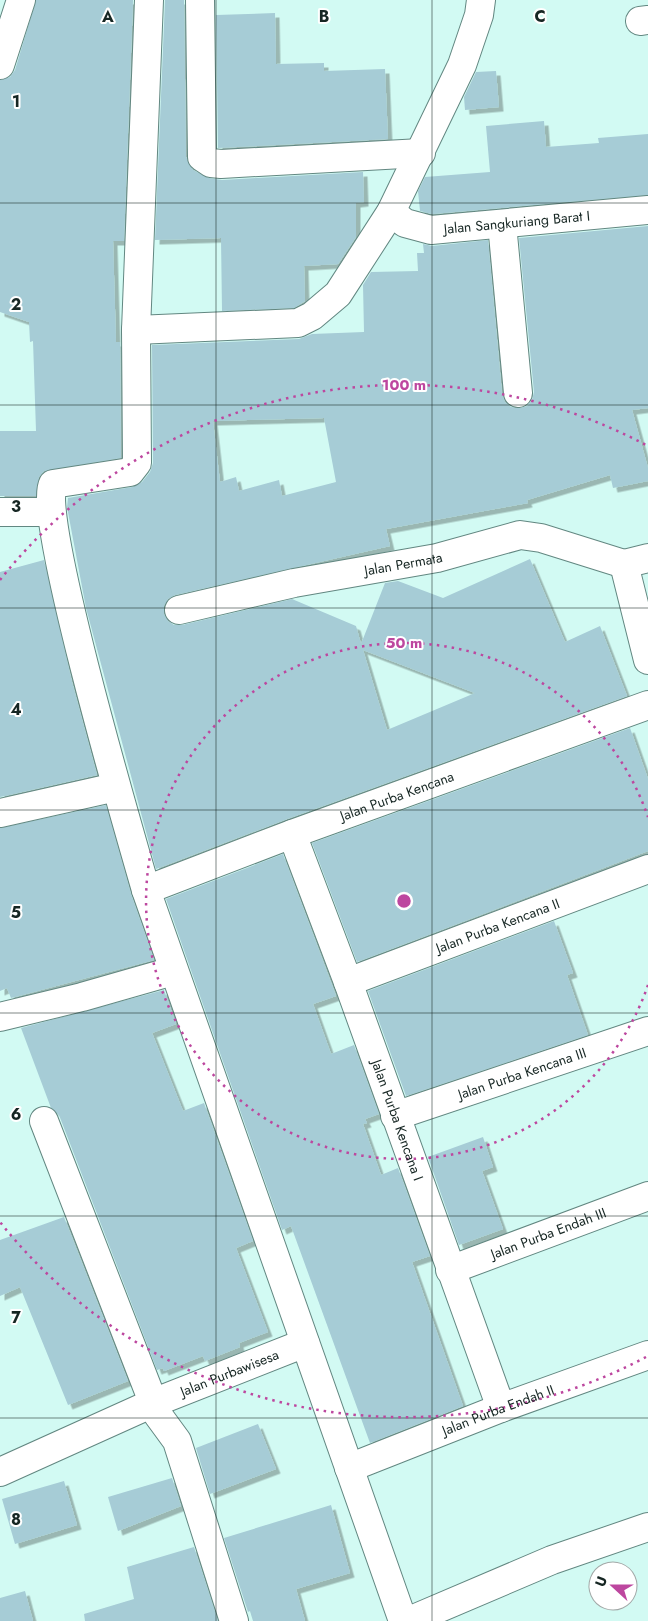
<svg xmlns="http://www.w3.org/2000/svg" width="648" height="1621" viewBox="0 0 648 1621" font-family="Jost,sans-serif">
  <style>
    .building { fill: #a6ccd6; fill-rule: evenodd; filter: url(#shadow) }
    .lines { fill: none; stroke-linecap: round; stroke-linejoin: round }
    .minor-casing { stroke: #628781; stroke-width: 30 }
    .minor { stroke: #fff; stroke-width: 28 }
    .grid { fill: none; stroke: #162623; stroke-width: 1; stroke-opacity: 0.55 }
    .ring { fill: none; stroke: #bd479f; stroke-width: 2.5; stroke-dasharray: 2.5 5 }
    .labels { text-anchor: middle; stroke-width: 4; stroke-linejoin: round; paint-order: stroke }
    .street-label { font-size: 14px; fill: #162623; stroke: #fff }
    .grid-label { font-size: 16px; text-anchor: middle; font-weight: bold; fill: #162623; stroke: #fff; stroke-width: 4; stroke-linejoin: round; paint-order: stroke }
    .centre { fill: #bd479f; stroke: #fff; stroke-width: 2.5 }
    .ring-label { font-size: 15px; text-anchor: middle; font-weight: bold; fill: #bd479f; stroke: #fff; stroke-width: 4; stroke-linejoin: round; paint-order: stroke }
  </style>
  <defs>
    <filter id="shadow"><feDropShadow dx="4.5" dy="4.5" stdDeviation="0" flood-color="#0004"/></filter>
  </defs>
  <rect width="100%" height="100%" fill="#d2faf3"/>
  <g class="building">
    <path d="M36,0H133L124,241H113L116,342H120L121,458L44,471L39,477L37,496H0V431H36L33,341L30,342L29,322L0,312V80L10,77L15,70Z"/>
    <path d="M165,0H184L186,157L193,170L209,178L222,180L363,172L364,202L356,203V237L338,264L304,266L305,301L294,308L222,311L221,238L155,240Z"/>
    <path d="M275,13L276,64L324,63V71L385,69L388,139L218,148L216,15Z"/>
    <path d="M496,71L499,107L465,110L464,97L476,72Z"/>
    <path d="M544,121L546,147L599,143L598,138L648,134V195L432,214L420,211L418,191L425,177L490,172L486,126Z"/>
    <path d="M648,226V408L632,410L648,468V481L613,488L610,475L527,500L528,503L386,529L390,546L175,595L168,599L164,606V614L168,621L174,625H182L292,599L356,626L361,644L385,583L398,581L443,598L530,559L565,642L600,626L627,696L287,819L156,869L86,608L67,507L68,498L132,487L142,482L150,472L153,463L152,345L299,339L312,334L364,332L363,285L371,272L418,271L417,253H424L423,244L432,246L488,240L502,394L505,402L511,407L520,408L527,406L532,400L534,392L519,238ZM324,418L336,482L282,496L279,480L239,491L236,477L220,482L213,421ZM363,650L475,693L387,730Z"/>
    <path d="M44,560L72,682L97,775L0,797V572Z"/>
    <path d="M630,728L648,779V851L357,962L312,843Z"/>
    <path d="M106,805L131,894L154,960L11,998L7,988L0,991V828Z"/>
    <path d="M283,854L336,996L313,1004L331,1054L354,1045L379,1114L365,1119L367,1123L363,1124L381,1175L398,1168L430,1256L412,1262L463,1406L370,1443L291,1226L282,1230L166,899Z"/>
    <path d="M554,921L573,973L567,975L588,1035L406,1096L368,991Z"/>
    <path d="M164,990L176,1024L152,1033L183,1111L204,1103L253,1241L236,1248L268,1332L239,1343L240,1347L205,1361L203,1356L164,1371L163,1368L157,1370L59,1115L51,1108L21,1028Z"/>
    <path d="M483,1137L493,1167L482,1171L503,1229L459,1245L428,1157Z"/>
    <path d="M64,1217L128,1381L68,1405L20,1287L0,1296V1240Z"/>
    <path d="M258,1424L276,1469L210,1494L196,1448Z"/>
    <path d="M172,1478L181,1506L118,1531L108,1497Z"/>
    <path d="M64,1481L77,1525L15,1544L2,1499Z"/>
    <path d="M331,1505L350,1573L296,1589L305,1621H253L250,1611L248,1612L224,1538Z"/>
    <path d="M194,1547L218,1621H85L84,1614L134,1599L127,1567Z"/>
    <path d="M25,1591L33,1621H0V1598Z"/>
  </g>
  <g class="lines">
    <defs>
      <g id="minor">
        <path d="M149,0L136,330L137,463L130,472L53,484C36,514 131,838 146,890L403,1621"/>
        <path d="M200,0L202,157L211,163L221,164L421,153"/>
        <path d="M640,21L648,20"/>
        <path d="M0,65L21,0"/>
        <path id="s1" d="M391,212L405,223L431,230L648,210"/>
        <path d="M502,224L518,393"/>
        <path d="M136,330L298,323L312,316L338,294L391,212L462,65L479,15L481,0"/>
        <path d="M0,512H51"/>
        <path d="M624,564L648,660"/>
        <path d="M624,564L648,558"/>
        <path id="s2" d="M179,610L294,583L437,558L520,535L541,538L624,564"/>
        <path d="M0,813L116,787"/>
        <path id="s3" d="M292,834L348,982L501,1408"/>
        <path id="s4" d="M146,890L292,834L648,705"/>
        <path id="s5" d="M348,982L648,869"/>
        <path d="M0,1017L82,997L173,971"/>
        <path id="s6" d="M395,1116L648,1031"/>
        <path d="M44,1121L158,1415L177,1441L234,1621"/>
        <path id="s7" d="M450,1270L648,1196"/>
        <path id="s8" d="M349,1468L501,1408L648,1355"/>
        <path id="s9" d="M0,1472L153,1403L305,1343"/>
        <path d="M409,1621L552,1560L648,1527"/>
      </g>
    </defs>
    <use href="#minor" class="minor-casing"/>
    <use href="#minor" class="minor"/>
  </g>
  <path class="grid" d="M216,0V1621M432,0V1621M0,203H648M0,405H648M0,608H648M0,810H648M0,1013H648M0,1216H648M0,1418H648"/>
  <g class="ring">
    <path d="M648 985A258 258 0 1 1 648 817"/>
    <path d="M646 1357A516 516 0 0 1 0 1222M0 580A516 516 0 0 1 646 445"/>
  </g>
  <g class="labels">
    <g class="street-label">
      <text dy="5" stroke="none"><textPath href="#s1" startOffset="131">Jalan Sangkuriang Barat I</textPath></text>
      <text dy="5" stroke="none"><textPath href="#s2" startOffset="229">Jalan Permata</textPath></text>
      <text dy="5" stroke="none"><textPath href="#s4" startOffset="268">Jalan Purba Kencana</textPath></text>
      <text dy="5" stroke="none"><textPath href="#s5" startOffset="160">Jalan Purba Kencana II</textPath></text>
      <text dy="5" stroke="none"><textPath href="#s6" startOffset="134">Jalan Purba Kencana III</textPath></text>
      <text dy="5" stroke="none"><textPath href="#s3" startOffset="305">Jalan Purba Kencana I</textPath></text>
      <text dy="5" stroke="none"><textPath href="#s7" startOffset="105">Jalan Purba Endah III</textPath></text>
      <text dy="5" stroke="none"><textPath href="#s9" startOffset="250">Jalan Purbawisesa</textPath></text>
      <text dy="5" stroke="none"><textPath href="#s8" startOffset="160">Jalan Purba Endah II</textPath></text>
    </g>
  </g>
  <g class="grid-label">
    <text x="108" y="22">A</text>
    <text x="324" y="22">B</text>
    <text x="540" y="22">C</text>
    <text x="16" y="107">1</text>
    <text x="16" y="310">2</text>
    <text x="16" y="512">3</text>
    <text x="16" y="715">4</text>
    <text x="16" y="918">5</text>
    <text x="16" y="1120">6</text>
    <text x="16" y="1323">7</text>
    <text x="16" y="1525">8</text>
  </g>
  <circle cx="404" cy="901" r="8" class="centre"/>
  <g class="ring-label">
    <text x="404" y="390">100 m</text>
    <text x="404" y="648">50 m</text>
  </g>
  <g transform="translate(613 1586) rotate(291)"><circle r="24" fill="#ffffff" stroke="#a2a8a7"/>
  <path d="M0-4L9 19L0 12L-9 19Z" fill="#bd479f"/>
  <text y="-8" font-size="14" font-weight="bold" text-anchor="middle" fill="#162623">U</text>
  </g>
</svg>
